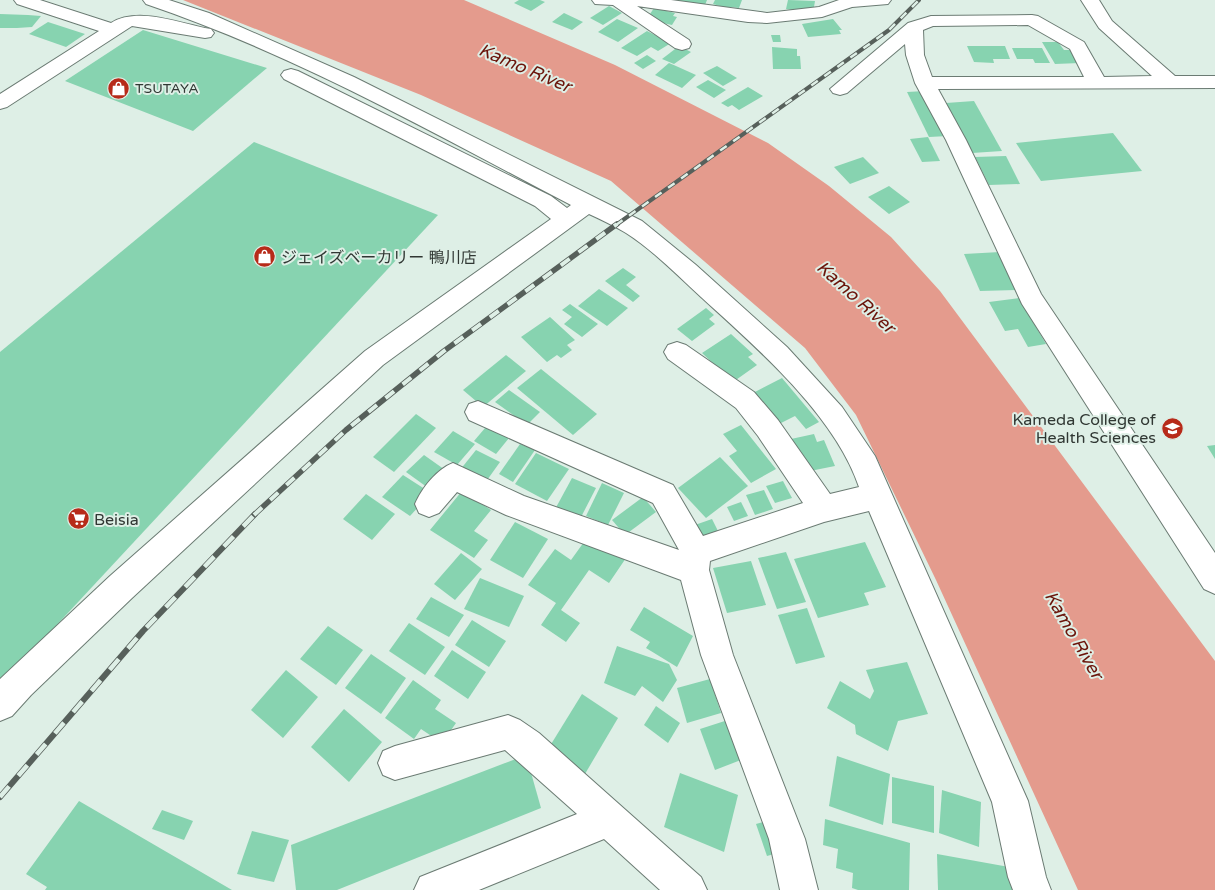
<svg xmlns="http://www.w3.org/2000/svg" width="1215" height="890" viewBox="0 0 1215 890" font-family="'Varela Round','Noto Sans JP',sans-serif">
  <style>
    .water { fill: #e49b8d }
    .building { fill: #87d3b0 }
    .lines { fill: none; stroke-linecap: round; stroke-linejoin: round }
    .street-casing { stroke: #6b7b73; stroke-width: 2 }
    .street { fill: #fff; fill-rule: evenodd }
    .rail-far2-casing { stroke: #57605b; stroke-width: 4 }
    .rail-far1-casing { stroke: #57605b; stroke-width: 5.5 }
    .rail-casing { stroke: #57605b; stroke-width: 6 }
    .rail-far2 { stroke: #deefe6; stroke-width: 2.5; stroke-dasharray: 8; stroke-linecap: butt }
    .rail-far1 { stroke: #deefe6; stroke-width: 4; stroke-dasharray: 11; stroke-linecap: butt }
    .rail { stroke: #deefe6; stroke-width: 4.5; stroke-dasharray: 14; stroke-linecap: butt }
    .labels { text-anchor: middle; stroke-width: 4; stroke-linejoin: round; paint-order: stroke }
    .far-poi-label { font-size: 14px; fill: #303733; stroke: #deefe6; text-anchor: start }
    .poi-label { font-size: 16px; fill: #303733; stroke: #deefe6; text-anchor: start }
    .water-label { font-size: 18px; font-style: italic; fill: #6b150b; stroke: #deefe6 }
  </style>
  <rect width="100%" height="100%" fill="#deefe6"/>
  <path class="water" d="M183,0H464L615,65L768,143L829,186L891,237L940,291L1215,661V890H1078L936,580L856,415L805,348L611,181L421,95Z"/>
  <g class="building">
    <path d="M519,0H540L545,2L531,11L514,3Z"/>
    <path d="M677,0H707L705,5L677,2Z"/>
    <path d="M715,0H742L739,8L731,7L730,9L713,4Z"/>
    <path d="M788,0L815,1L813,13L786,9Z"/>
    <path d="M609,6L622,13L603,25L590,18Z"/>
    <path d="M654,8L675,13L673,16L677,17L672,25L658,22L648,17Z"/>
    <path d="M564,13L583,22L572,30L552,22Z"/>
    <path d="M0,14L28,15L41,16L32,27L17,28H0Z"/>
    <path d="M617,19L638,28L618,42L598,32Z"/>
    <path d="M833,19L842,30H839L841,34L808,37L802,24Z"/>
    <path d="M48,22L85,34L66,47L29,34Z"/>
    <path d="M143,30L267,68L193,131L65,81Z"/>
    <path d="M647,31L671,43L658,51L651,47L637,56L621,48Z"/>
    <path d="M771,35H780L781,42H773Z"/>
    <path d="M1042,42H1058L1064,50H1071L1080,63L1055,64Z"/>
    <path d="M679,46L691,52L674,64L662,59Z"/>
    <path d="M967,46H1005L1010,59H993L994,63L974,62Z"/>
    <path d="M772,47L797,49V56H800L801,69H773Z"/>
    <path d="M1012,48H1042L1050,63H1035L1033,59H1017Z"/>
    <path d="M647,55L656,61L643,69L634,63Z"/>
    <path d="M669,63L676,66L696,75L682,88L655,75Z"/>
    <path d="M717,66L737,78L723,86L703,73Z"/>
    <path d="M708,80L726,90L714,98L696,87Z"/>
    <path d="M748,87L763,96L739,110L732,105L728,107L721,103Z"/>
    <path d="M925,91L948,136L929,137L907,92Z"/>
    <path d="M974,101L1002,151L972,153L946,103Z"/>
    <path d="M1113,133L1142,171L1041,181L1016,143Z"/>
    <path d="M928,137L940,161L922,162L910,139Z"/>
    <path d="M254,142L438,215L0,686V352Z"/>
    <path d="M1006,156L1020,184L989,185L975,157Z"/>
    <path d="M863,157L879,173L850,184L834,167Z"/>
    <path d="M889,186L910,202L889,214L868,197Z"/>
    <path d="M1000,252L1016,290L980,291L964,254Z"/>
    <path d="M623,268L636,277L626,285L640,296L633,302L605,281Z"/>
    <path d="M599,289L628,308L607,326L578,306Z"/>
    <path d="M1019,298L1046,344L1028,347L1018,329L1005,331L989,302Z"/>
    <path d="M570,304L598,324L582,337L564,324L572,317L562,310Z"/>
    <path d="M706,308L714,315L709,319L715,324L692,341L677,329Z"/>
    <path d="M550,317L575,340L567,345L572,350L561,358L557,355L547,362L521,337Z"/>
    <path d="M731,334L753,354L748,357L757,365L733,382L702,353Z"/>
    <path d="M506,355L526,371L483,407L463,390Z"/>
    <path d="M541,369L597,414L573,435L517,388Z"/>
    <path d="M782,378L819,422L806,429L795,416L779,424L753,393Z"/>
    <path d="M509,390L540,412L527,425L495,402Z"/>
    <path d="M416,414L436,428L394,472L373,457Z"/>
    <path d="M491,421L513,433L496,454L474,441Z"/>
    <path d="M741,425L776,469L751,483L729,456L737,451L723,434Z"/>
    <path d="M453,431L475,444L457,465L434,452Z"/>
    <path d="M814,434L817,442L824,440L835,466L805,472L791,439Z"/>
    <path d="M520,444L535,450L513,482L499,474Z"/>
    <path d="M1215,445V459L1207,446Z"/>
    <path d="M476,450L500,462L485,483L460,470Z"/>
    <path d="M536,453L569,469L547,501L515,484Z"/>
    <path d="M424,455L448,472L431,490L406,472Z"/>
    <path d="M720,457L748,486L706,518L678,488Z"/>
    <path d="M403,475L431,493L410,516L382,497Z"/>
    <path d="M572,478L596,488L578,523L553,513Z"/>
    <path d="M783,481L792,498L775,503L766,486Z"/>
    <path d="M602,483L624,493L608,525L586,516Z"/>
    <path d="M764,490L773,509L755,515L746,495Z"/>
    <path d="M462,491L491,510L474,531L488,540L474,558L430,530Z"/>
    <path d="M366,494L395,514L372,540L343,519Z"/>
    <path d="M643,497L656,512L625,535L612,520Z"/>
    <path d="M741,502L748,516L734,521L727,507Z"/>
    <path d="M712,519L719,533L701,546L692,526Z"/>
    <path d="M515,522L548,539L523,578L490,560Z"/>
    <path d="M589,535L626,558L609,583L589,570L561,610L580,623L566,642L541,625L556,603L528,585L555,549L571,560Z"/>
    <path d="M865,542L886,587L864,593L869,605L818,618L794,559Z"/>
    <path d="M786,552L806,602L777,609L758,558Z"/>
    <path d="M461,553L482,569L455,600L434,584Z"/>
    <path d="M751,561L766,605L727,613L713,568Z"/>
    <path d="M480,578L524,596L509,627L464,609Z"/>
    <path d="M431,597L464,615L449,637L416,619Z"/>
    <path d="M644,607L693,636L677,667L646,648L650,642L630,630Z"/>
    <path d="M807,608L825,657L796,664L778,615Z"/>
    <path d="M472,620L506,641L489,667L455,645Z"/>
    <path d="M409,623L445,647L425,675L389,651Z"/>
    <path d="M328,626L363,650L336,685L300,659Z"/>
    <path d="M617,646L669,664L677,680L663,702L642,686L635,696L604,683Z"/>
    <path d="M452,650L486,672L468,699L434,676Z"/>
    <path d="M371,654L406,678L381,714L345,688Z"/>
    <path d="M907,662L928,714L898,721L888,751L856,734L855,725L827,708L840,681L870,699L874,691L866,670Z"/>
    <path d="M286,670L318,697L283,738L251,710Z"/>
    <path d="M710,679L721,713L687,723L677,688Z"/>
    <path d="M413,680L441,700L435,709L456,723L442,743L421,729L414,739L385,718Z"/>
    <path d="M582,694L618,718L582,779L545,754Z"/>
    <path d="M656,706L680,723L668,743L644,725Z"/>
    <path d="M344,709L382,742L349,782L311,747Z"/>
    <path d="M731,719L746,758L715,770L700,729Z"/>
    <path d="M526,755L541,808L337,890H296L291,845Z"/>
    <path d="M837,756L890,774L883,825L829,806Z"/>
    <path d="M680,773L738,795L724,852L664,827Z"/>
    <path d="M892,777L934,786V833L892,823Z"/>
    <path d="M942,790L981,802L979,847L939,833Z"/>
    <path d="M79,801L232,890H45L47,887L26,874Z"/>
    <path d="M162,810L193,821L184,840L152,829Z"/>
    <path d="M825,819L910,843L909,890H858L852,888L853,873L836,868L838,849L823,845Z"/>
    <path d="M770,820L781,852L767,856L756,824Z"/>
    <path d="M252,831L289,840L274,882L237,874Z"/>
    <path d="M937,854L1009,867L1018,890H938Z"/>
  </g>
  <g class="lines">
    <defs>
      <g id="street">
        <path d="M14,0H40L111,23C137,7 176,22 205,28L211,29L214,33L211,37L205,38L132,26L7,107L0,109V94L99,31L17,4Z"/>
        <path d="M143,0H169L209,13L354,77L642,221L696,265L787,347L842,407L875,456L1028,801L1046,877L1051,890H1013L1008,877L992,802L869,511L824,522L710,561L709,570L733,655L805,839L818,890H780L769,839L701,655L681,580L506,515L457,492L439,513L429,517L419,513L415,504C422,488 437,469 453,463L524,496L679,550L653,503L469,420L465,412L469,404L478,401L673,485L703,536L803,503L758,436L736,408L668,359L664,352L668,345L677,342L686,345L754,392L778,420L830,494L859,487C835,415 756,347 701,297C677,275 654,251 626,233C615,226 602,220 589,214L383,365L132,598L31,695L12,716L0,721V679L110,576L365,351L551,219L535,206L284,79L281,75L284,71L291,69L298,71L551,196L567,208L571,205C433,133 294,54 146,4Z"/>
        <path d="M592,0H671L767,13L819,7L839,0H891L888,4L852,7L822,17L767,23L748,22L637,6L689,40L691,44L689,48L682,50L675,48L613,5L595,4Z"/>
        <path d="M1081,0H1099L1112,21L1175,76H1215V88L938,89L966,140L1041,294L1215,553V594L1204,589L1022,304L946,140L915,83L906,55L905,44L847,93L840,95L833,93L830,89L908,23L931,16L1032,15L1038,16L1084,42L1104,77L1152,76L1099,28ZM1028,25L1070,49L1084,77H932L924,55L923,30L933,26Z"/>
        <path d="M508,715L520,720L539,733L701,877L707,890H660L604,839L479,890H414L420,877L577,814L505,750L395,780L383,775L378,763L383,751L395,746Z"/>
      </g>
    </defs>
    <use href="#street" class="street-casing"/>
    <use href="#street" class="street"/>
    <defs>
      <path id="rail-far2" d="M616,225L889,30L919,0"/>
      <path id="rail-far1" d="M254,515L346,430L444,351L617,224"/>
      <path id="rail" d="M0,797L143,631L255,514"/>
    </defs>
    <use href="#rail-far2" class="rail-far2-casing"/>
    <use href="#rail-far1" class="rail-far1-casing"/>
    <use href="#rail" class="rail-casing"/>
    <use href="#rail-far2" class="rail-far2"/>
    <use href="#rail-far1" class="rail-far1"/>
    <use href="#rail" class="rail"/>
  </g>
  <defs>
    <symbol id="shop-disc" viewBox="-11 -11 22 22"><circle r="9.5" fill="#b72a19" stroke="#deefe6"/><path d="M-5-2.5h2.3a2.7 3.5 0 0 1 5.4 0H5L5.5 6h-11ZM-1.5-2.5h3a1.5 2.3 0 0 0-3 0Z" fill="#fff"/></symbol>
    <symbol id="school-disc" viewBox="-11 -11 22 22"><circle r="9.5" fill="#b72a19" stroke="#deefe6"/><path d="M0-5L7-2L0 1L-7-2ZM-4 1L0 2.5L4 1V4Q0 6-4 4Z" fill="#fff"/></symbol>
    <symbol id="supermarket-disc" viewBox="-11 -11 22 22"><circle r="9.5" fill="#b72a19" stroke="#deefe6"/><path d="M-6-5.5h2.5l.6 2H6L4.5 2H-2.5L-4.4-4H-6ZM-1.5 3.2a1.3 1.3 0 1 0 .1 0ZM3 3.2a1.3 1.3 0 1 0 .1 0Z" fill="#fff"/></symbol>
  </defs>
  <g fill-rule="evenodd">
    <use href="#shop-disc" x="106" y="76" width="25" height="25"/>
    <use href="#shop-disc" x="252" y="244" width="25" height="25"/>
    <use href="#school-disc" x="1160" y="416" width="25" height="25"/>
    <use href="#supermarket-disc" x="66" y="506" width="25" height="25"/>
  </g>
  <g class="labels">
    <g class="far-poi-label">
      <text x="135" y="93">TSUTAYA</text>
    </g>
    <g class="poi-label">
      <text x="281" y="263">ジェイズベーカリー 鴨川店</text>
      <text x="1156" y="425" text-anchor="end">Kameda College of<tspan x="1156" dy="18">Health Sciences</tspan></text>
      <text x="94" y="525">Beisia</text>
    </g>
    <g class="water-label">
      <text transform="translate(525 68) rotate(23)" y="6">Kamo River</text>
      <text transform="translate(856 297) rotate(42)" y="6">Kamo River</text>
      <text transform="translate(1074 635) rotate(60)" y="6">Kamo River</text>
    </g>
  </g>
</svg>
